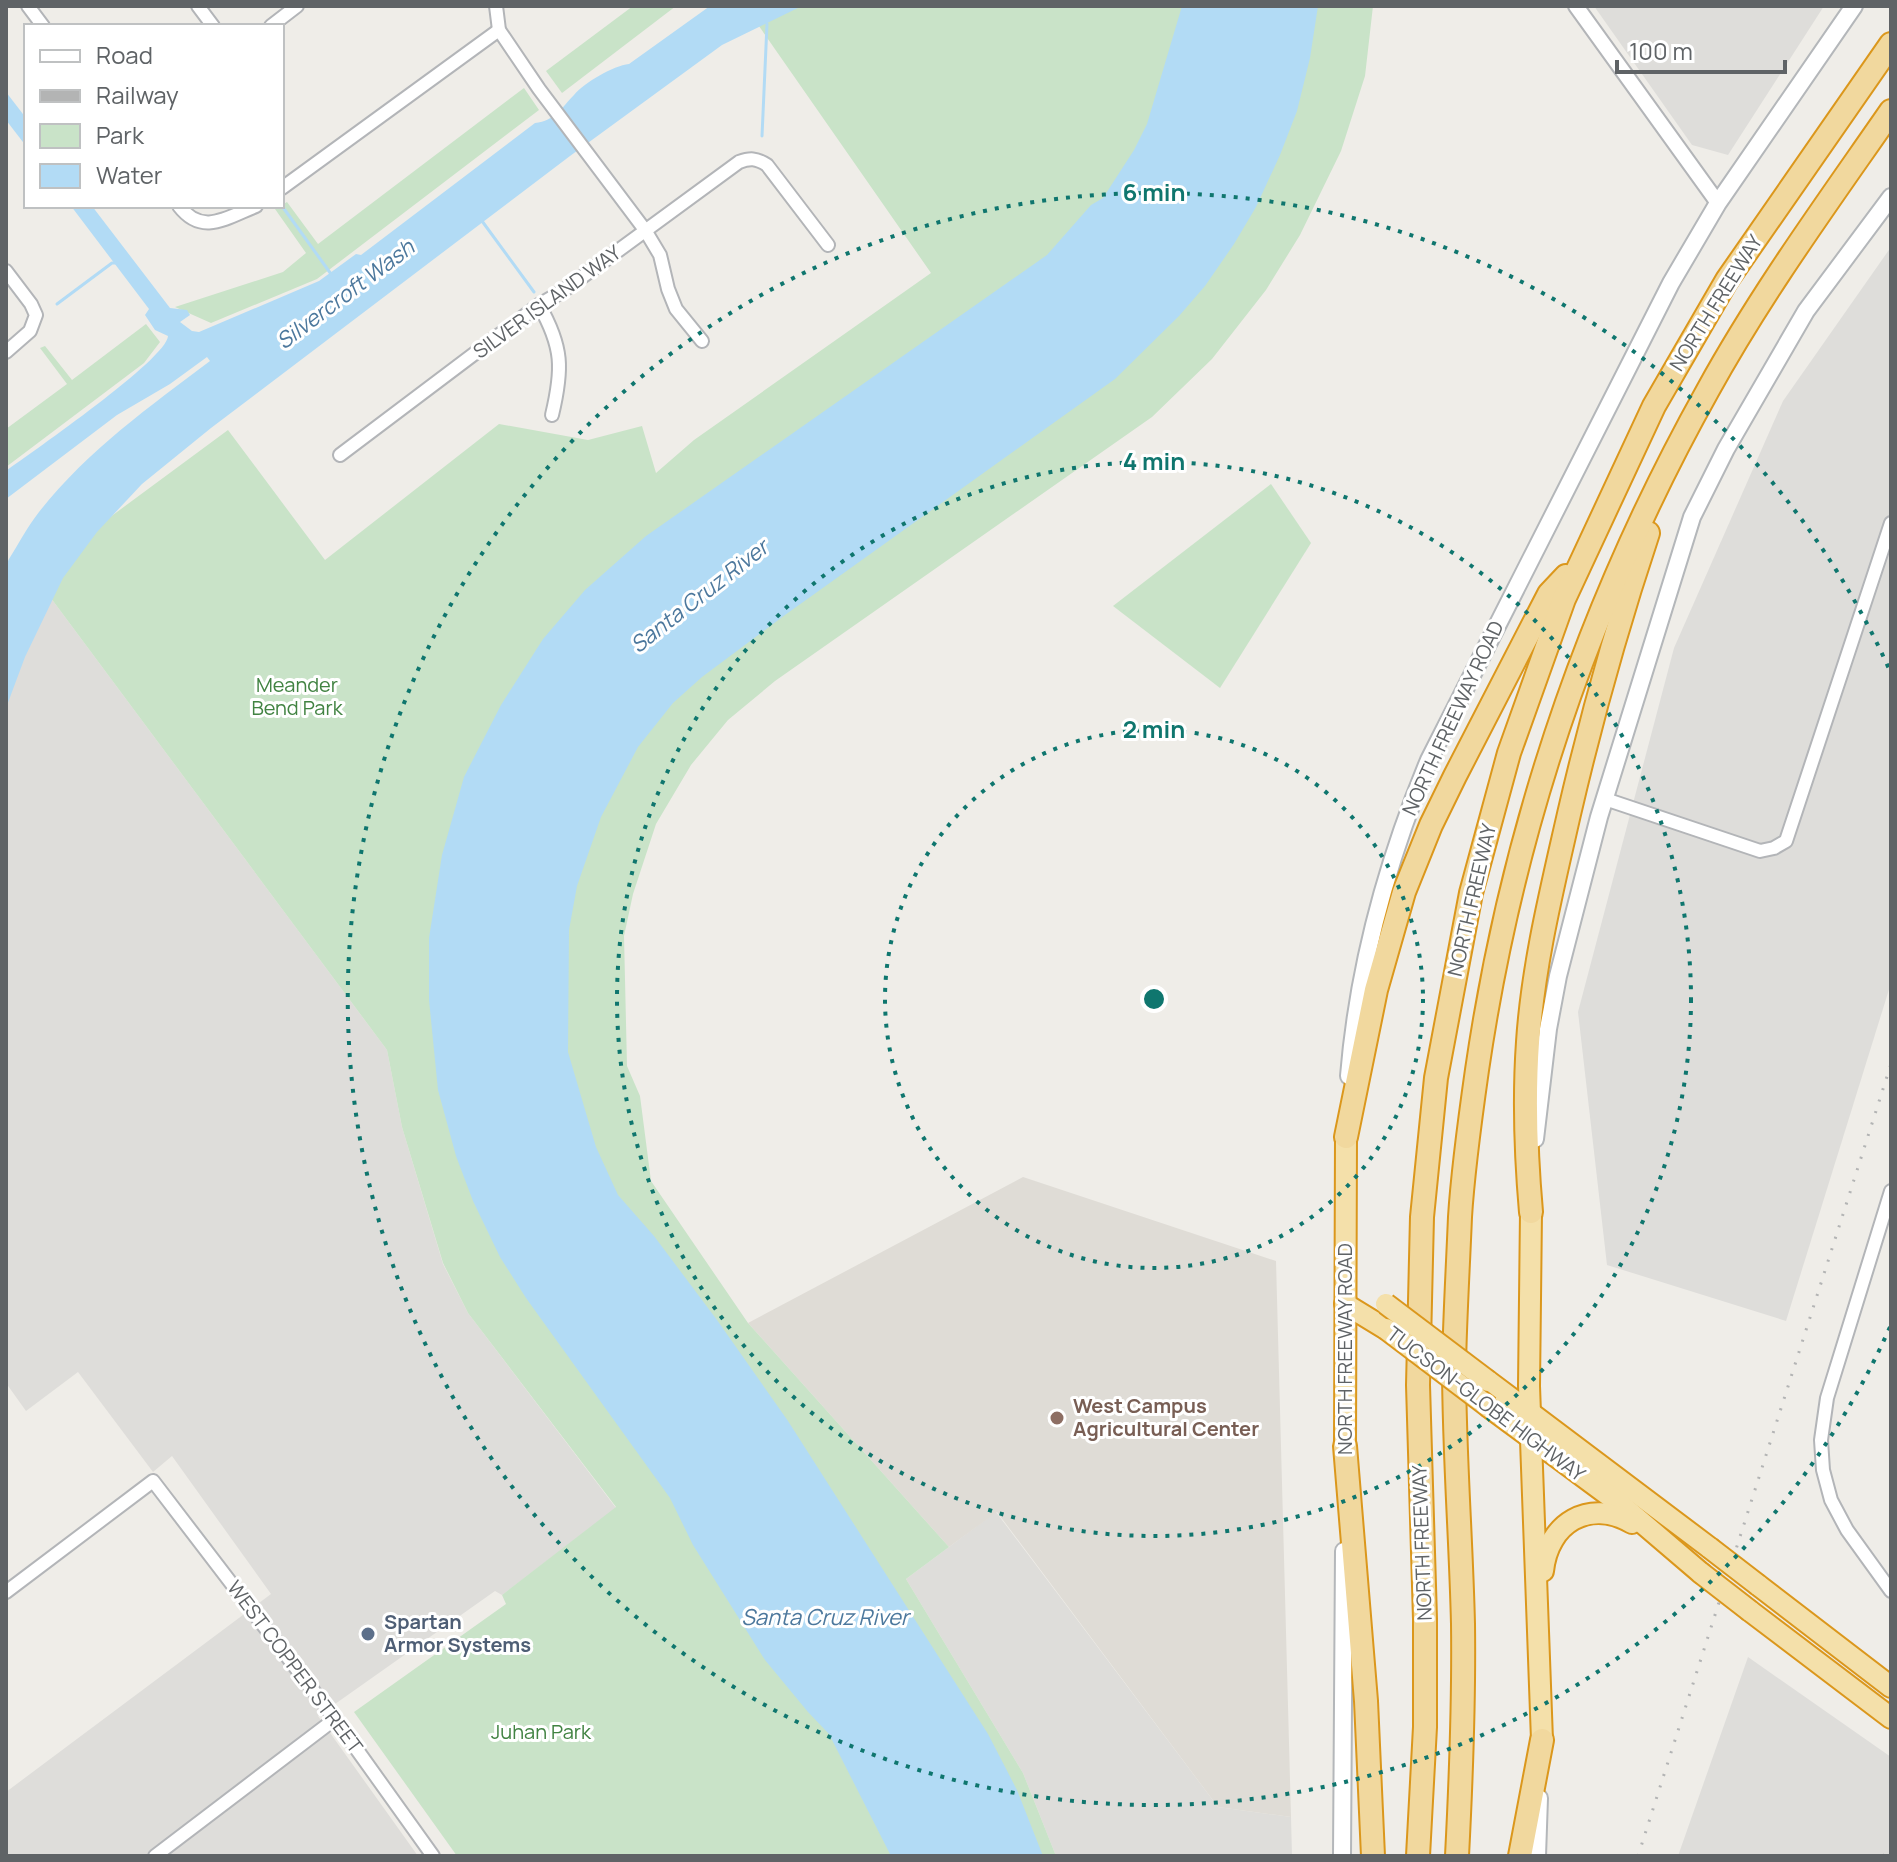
<svg xmlns="http://www.w3.org/2000/svg" width="1897" height="1862" viewBox="0 0 1897 1862" font-family="Manrope,sans-serif">
  <style>
    .industrial { fill: #deddda }
    .education { fill: #dfdcd6 }
    .green { fill: #c9e3c8 }
    .water { fill: #b2dbf5 }
    .lines { fill: none; stroke-linecap: round; stroke-linejoin: round }
    .stream { stroke: #b2dbf5; stroke-width: 3 }
    .minor-casing { stroke: #b3b5b8; stroke-width: 16 }
    .tertiary-casing { stroke: #b3b5b8; stroke-width: 18 }
    .secondary-casing { stroke: #b4b7ba; stroke-width: 20 }
    .trunk-casing { stroke: #db971c; stroke-width: 24 }
    .motorway-casing { stroke: #db971c; stroke-width: 26 }
    .minor { stroke: #fff; stroke-width: 12 }
    .tertiary { stroke: #fff; stroke-width: 14 }
    .secondary { stroke: #fff; stroke-width: 16 }
    .trunk { stroke: #f4e0aa; stroke-width: 20 }
    .motorway { stroke: #f1d89e; stroke-width: 22 }
    .rail { stroke: #b3b4b4; stroke-width: 3; stroke-dasharray: 2 10; stroke-linecap: butt }
    .trunk-bridge-casing { stroke: #db971c; stroke-width: 24; stroke-linecap: butt }
    .trunk-bridge { stroke: #f4e0aa; stroke-width: 20 }
    .ring { fill: none; stroke: #0f766e; stroke-width: 4; stroke-dasharray: 4 8 }
    .education-dot { fill: #8d6e63; stroke: #fff; stroke-width: 3 }
    .service-dot { fill: #5c6f8a; stroke: #fff; stroke-width: 3 }
    .labels { text-anchor: middle; stroke-width: 6; stroke-linejoin: round; paint-order: stroke }
    .street-label { font-size: 20px; fill: #5f6366; stroke: #fff }
    .park-label { font-size: 20px; fill: #418342; stroke: #fff }
    .education-label { font-size: 20px; font-weight: bold; fill: #785e54; stroke: #fff; text-anchor: start }
    .service-label { font-size: 20px; font-weight: bold; fill: #4e5e75; stroke: #fff; text-anchor: start }
    .water-label { font-size: 22px; font-style: italic; fill: #4c789d; stroke: #fff }
    .centre { fill: #0f766e; stroke: #fff; stroke-width: 4 }
    .ring-label { font-size: 24px; text-anchor: middle; font-weight: bold; fill: #0f766e; stroke: #fff; stroke-width: 6; stroke-linejoin: round; paint-order: stroke }
  </style>
  <rect width="100%" height="100%" fill="#efede8"/>
  <g class="industrial">
    <path d="M1594,6H1824L1728,155L1692,145Z"/>
    <path d="M1891,247V983L1786,1321L1607,1265L1578,1012L1674,648L1783,401Z"/>
    <path d="M33,574L387,1050L402,1127L443,1264L468,1313L616,1508L502,1595L495,1591L318,1716L418,1856H6V1792L271,1594L172,1456L153,1472L78,1372L26,1411L6,1383V597Z"/>
    <path d="M996,1512L1218,1807L1291,1817L1292,1856H1056L1023,1773L906,1579Z"/>
    <path d="M1748,1657L1891,1757V1856H1678Z"/>
  </g>
  <path class="education" d="M1023,1177L1276,1261L1291,1817L1218,1807L997,1512L949,1547L748,1323Z"/>
  <g class="green">
    <path d="M633,6H676L562,93L546,71Z"/>
    <path d="M745,6H1373L1365,76L1341,151L1300,235L1266,290L1212,359L1152,417L775,681L728,720L691,765L656,824L633,894L624,936L627,1066L640,1096L651,1181L748,1323L949,1547L906,1579L1023,1773L1056,1856H457L354,1712L506,1604L502,1595L616,1507L468,1313L443,1263L402,1127L387,1050L33,574L228,430L325,560L499,424L588,440L642,426L656,473L694,440L931,273Z"/>
    <path d="M524,88L539,110L317,279L211,323L175,307L283,272L306,253L275,209L287,202L318,244Z"/>
    <path d="M146,324L160,342L144,363L6,467V429L67,384L40,348L45,346L72,380Z"/>
    <path d="M1271,484L1311,543L1220,688L1113,606Z"/>
  </g>
  <g class="water">
    <path d="M710,6H802L722,45L570,156L211,428L142,484L97,532L63,578L25,657L6,708V565L9,559C19,543 28,526 39,512C87,451 149,407 210,361L207,357L170,384L117,415L6,499V471C32,452 167,359 168,336L155,330L145,315L149,309L71,206H92L170,308L187,310L190,315L180,322L192,331L199,332L319,281L356,254L361,255L535,123C555,121 562,107 574,95C585,82 613,66 629,64Z"/>
    <path d="M1182,6H1318L1310,58L1297,111L1280,155L1256,207L1234,244L1205,286L1179,316L1115,379L785,615L702,677L673,703L638,747L601,817L577,886L569,930L568,1052L596,1147L618,1195L654,1236L717,1320L788,1421L988,1734L1017,1790L1043,1856H891L829,1734L808,1712L765,1660L693,1545L670,1498L526,1298L500,1257L473,1201L456,1156L438,1090L429,1000V938L442,855L464,777L501,705L543,639L585,590L646,536L1047,255L1091,205L1103,198L1134,150L1147,124Z"/>
    <path d="M6,92L26,118V146L6,120Z"/>
  </g>
  <g class="lines">
    <g class="stream">
      <path d="M762,136L767,24"/>
      <path d="M282,206L331,274"/>
      <path d="M482,221L534,292"/>
      <path d="M57,304L112,263H116"/>
    </g>
    <defs>
      <g id="minor">
        <path d="M28,6L43,26"/>
        <path d="M198,6L213,26"/>
        <path d="M496,6L499,30L539,89L645,230L660,255L668,289L676,309L702,341"/>
        <path d="M271,26L297,6"/>
        <path d="M282,188L499,30"/>
        <path d="M179,206C202,236 226,218 256,206"/>
        <path d="M6,271L31,304L36,315L30,331L6,352"/>
        <path d="M539,305C563,347 563,369 552,415"/>
        <path d="M340,455L539,305L563,291L739,162C750,158 756,158 767,165L828,245"/>
        <path d="M1605,799L1760,851L1774,848L1786,841L1891,523"/>
        <path d="M1891,1191L1827,1398L1821,1440L1823,1470L1831,1500L1847,1530L1891,1591"/>
        <path d="M6,1592L153,1481L335,1719L433,1856"/>
        <path d="M155,1856L335,1719"/>
      </g>
      <path id="tertiary" d="M1576,6L1718,203"/>
      <g id="secondary">
        <path d="M1349,1076C1358,966 1387,861 1429,760L1671,283L1718,203L1854,6"/>
        <path d="M1535,1139L1548,1029L1558,976L1599,817L1692,517L1726,449L1806,311L1891,197"/>
        <path d="M1342,1856L1344,1551"/>
        <path d="M1537,1856L1539,1798"/>
      </g>
      <g id="trunk">
        <path d="M1531,1212L1529,1386L1542,1740"/>
        <path d="M1345,1304L1386,1329"/>
        <path d="M1488,1381L1710,1548"/>
        <path d="M1489,1407L1619,1503L1701,1573"/>
        <path d="M1345,1446L1346,1137"/>
        <path d="M1543,1571C1548,1523 1589,1498 1632,1523"/>
        <path d="M1758,1585L1891,1687"/>
        <path d="M1750,1611L1891,1718"/>
      </g>
      <g id="motorway">
        <path d="M1346,1137L1376,990L1404,892L1431,825L1455,776L1549,594L1566,576"/>
        <path d="M1531,1212C1526,1155 1524,1099 1528,1042C1533,965 1552,889 1569,814C1591,719 1617,626 1648,533"/>
        <path d="M1345,1446L1366,1701L1373,1856"/>
        <path d="M1418,1856L1425,1727V1619L1418,1385L1422,1217L1436,1078L1471,893L1509,753L1564,599L1654,406L1727,280L1891,44"/>
        <path d="M1457,1856C1461,1779 1464,1702 1463,1624C1461,1538 1454,1452 1454,1365C1455,1316 1458,1266 1460,1217C1463,1168 1470,1119 1477,1070C1512,830 1590,601 1708,390C1762,292 1828,202 1891,111"/>
        <path d="M1520,1856L1542,1740"/>
      </g>
    </defs>
    <use href="#minor" class="minor-casing"/>
    <use href="#tertiary" class="tertiary-casing"/>
    <use href="#secondary" class="secondary-casing"/>
    <use href="#trunk" class="trunk-casing"/>
    <use href="#motorway" class="motorway-casing"/>
    <use href="#minor" class="minor"/>
    <use href="#tertiary" class="tertiary"/>
    <use href="#secondary" class="secondary"/>
    <use href="#trunk" class="trunk"/>
    <use href="#motorway" class="motorway"/>
    <g class="rail">
      <path d="M1638,1856L1891,1064"/>
      <path d="M1883,1856L1891,1850"/>
    </g>
    <defs>
      <g id="trunk-bridge">
        <path d="M1386,1304L1488,1381"/>
        <path d="M1386,1329L1489,1407"/>
        <path d="M1710,1548L1758,1585"/>
        <path d="M1701,1573L1750,1611"/>
      </g>
    </defs>
    <use href="#trunk-bridge" class="trunk-bridge-casing"/>
    <use href="#trunk-bridge" class="trunk-bridge"/>
  </g>
  <g class="ring">
    <circle cx="1154" cy="999" r="269"/>
    <circle cx="1154" cy="999" r="537"/>
    <path d="M1890 1327A806 806 0 1 1 1890 671"/>
  </g>
  <circle class="education-dot" cx="1057" cy="1418" r="8"/>
  <circle class="service-dot" cx="368" cy="1634" r="8"/>
  <g class="labels">
    <g class="street-label">
      <text transform="translate(547 302) rotate(-36)" y="7">SILVER ISLAND WAY</text>
      <text transform="translate(1716 303) rotate(-58)" y="7">NORTH FREEWAY</text>
      <text transform="translate(1453 718) rotate(-65)" y="7">NORTH FREEWAY ROAD</text>
      <text transform="translate(1472 900) rotate(-77)" y="7">NORTH FREEWAY</text>
      <text transform="translate(1345 1349) rotate(-90)" y="7">NORTH FREEWAY ROAD</text>
      <text transform="translate(1486 1404) rotate(37)" y="7">TUCSON-GLOBE HIGHWAY</text>
      <text transform="translate(1422 1543) rotate(-92)" y="7">NORTH FREEWAY</text>
      <text transform="translate(295 1667) rotate(53)" y="7">WEST COPPER STREET</text>
    </g>
    <g class="park-label">
      <text x="297" y="692">Meander<tspan x="297" dy="23">Bend Park</tspan></text>
      <text x="541" y="1739">Juhan Park</text>
    </g>
    <g class="education-label">
      <text x="1073" y="1413">West Campus<tspan x="1073" dy="23">Agricultural Center</tspan></text>
    </g>
    <g class="service-label">
      <text x="384" y="1629">Spartan<tspan x="384" dy="23">Armor Systems</tspan></text>
    </g>
    <g class="water-label">
      <text transform="translate(345 294) rotate(-37)" y="8">Silvercroft Wash</text>
      <text transform="translate(699 596) rotate(-38)" y="8">Santa Cruz River</text>
      <text x="825" y="1625">Santa Cruz River</text>
    </g>
  </g>
  <circle cx="1154" cy="999" r="12" class="centre"/>
  <g class="ring-label">
    <text x="1154" y="201">6 min</text>
    <text x="1154" y="470">4 min</text>
    <text x="1154" y="738">2 min</text>
  </g>
  <rect width="1897" height="1862" fill="none" stroke="#5f6366" stroke-width="16"/>
  <rect x="24" y="24" width="260" height="184" fill="#ffffff" stroke="#bfc1c2" stroke-width="2"/>
  <rect x="40" y="50" width="40" height="12" fill="#ffffff" stroke="#bfc1c2" stroke-width="2"/>
  <text x="96" y="64" font-size="24" fill="#5f6366">Road</text>
  <rect x="40" y="90" width="40" height="12" fill="#b3b4b4" stroke="#bfc1c2" stroke-width="2"/>
  <text x="96" y="104" font-size="24" fill="#5f6366">Railway</text>
  <rect x="40" y="124" width="40" height="24" fill="#c9e3c8" stroke="#bfc1c2" stroke-width="2"/>
  <text x="96" y="144" font-size="24" fill="#5f6366">Park</text>
  <rect x="40" y="164" width="40" height="24" fill="#b2dbf5" stroke="#bfc1c2" stroke-width="2"/>
  <text x="96" y="184" font-size="24" fill="#5f6366">Water</text>
  <path d="M1617 60v12h168v-12" fill="none" stroke="#5f6366" stroke-width="4"/>
  <text x="1629" y="60" font-size="24" fill="#5f6366" stroke="#ffffff" stroke-width="6" paint-order="stroke">100 m</text>
</svg>
